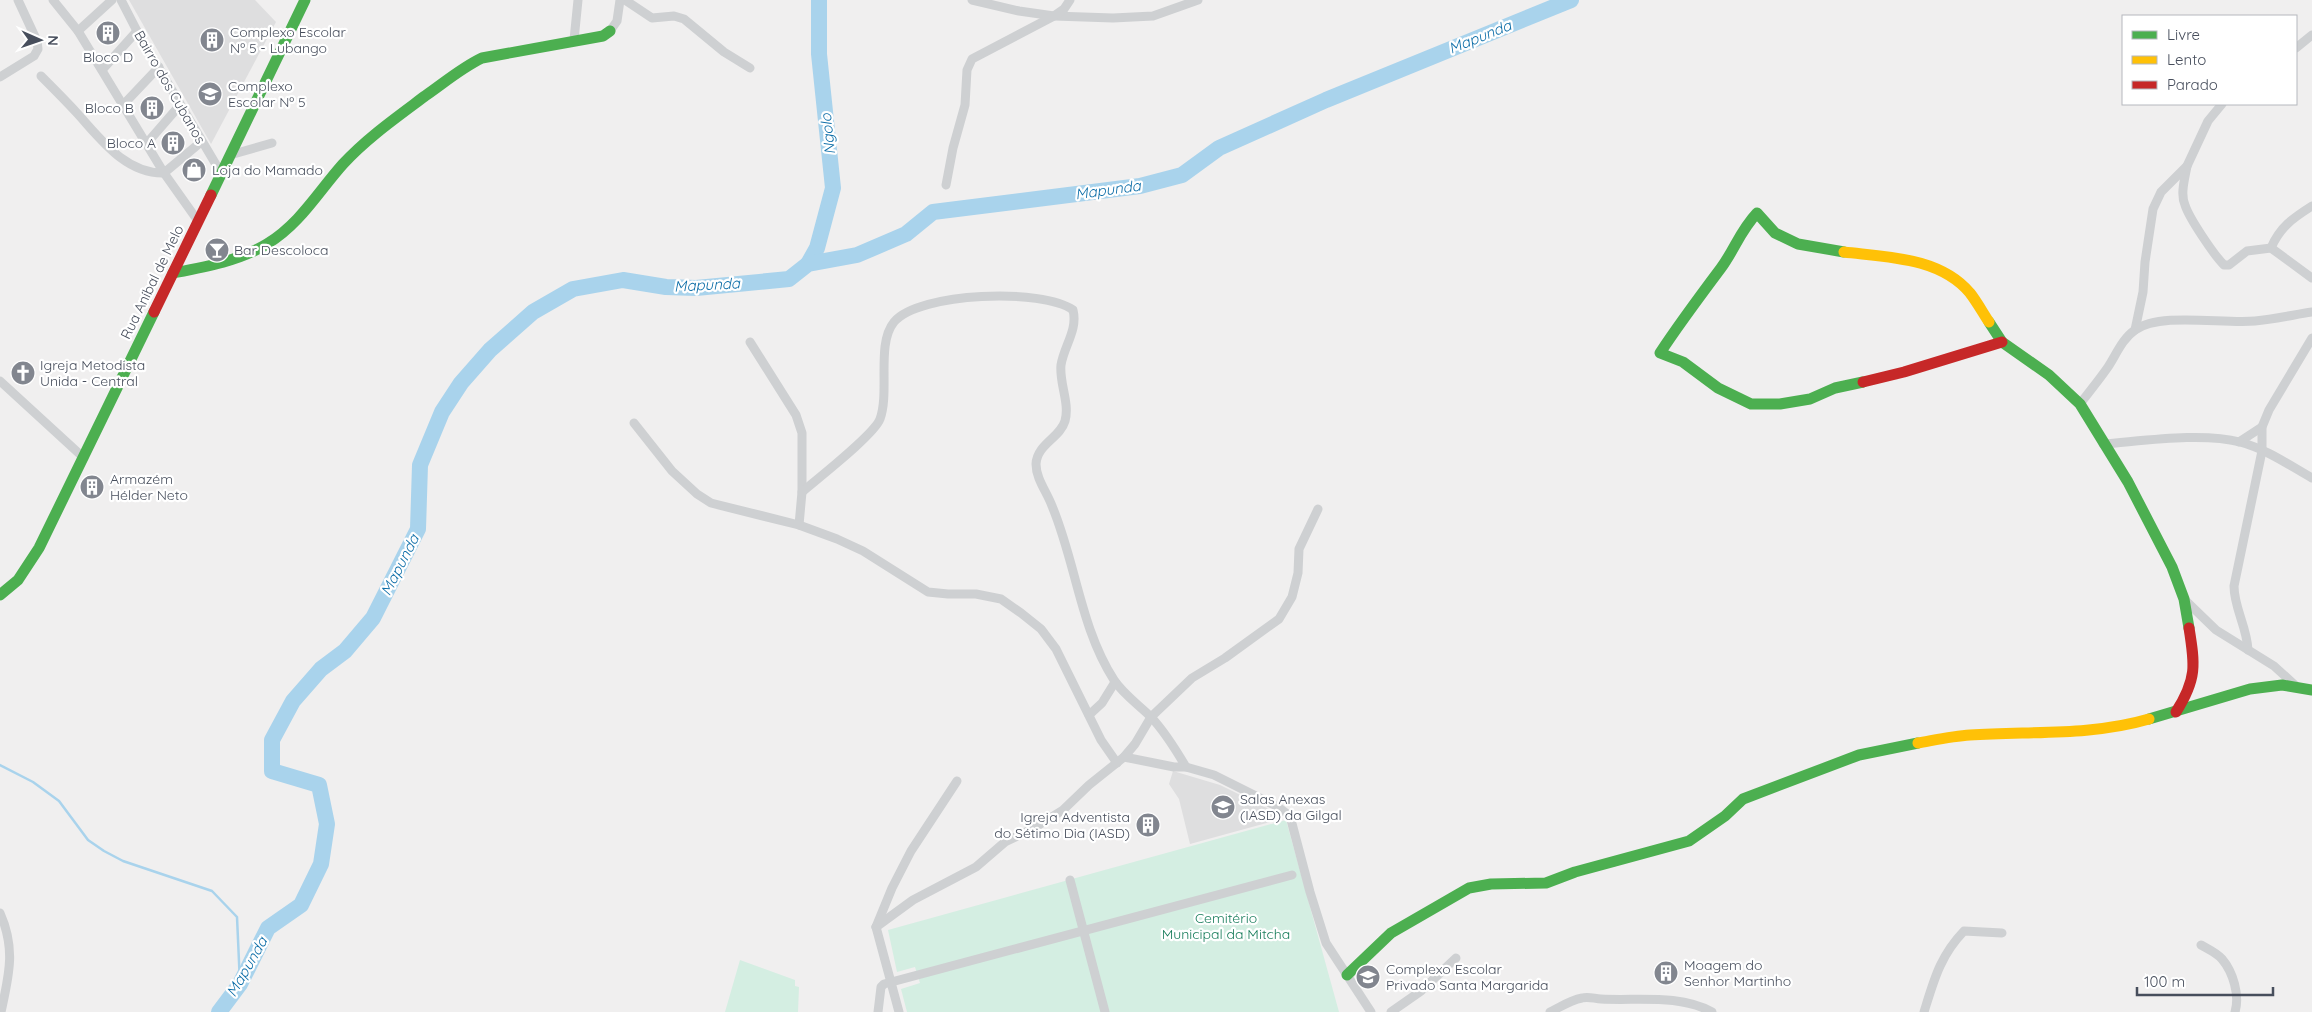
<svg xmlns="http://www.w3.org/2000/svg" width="2312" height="1012" viewBox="0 0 2312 1012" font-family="Quicksand,sans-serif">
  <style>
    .education { fill: #dededf }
    .green { fill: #d4eee2 }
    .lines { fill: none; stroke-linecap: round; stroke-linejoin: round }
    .stream { stroke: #a9d3ec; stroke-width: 2.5 }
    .river { stroke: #a9d3ec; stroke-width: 16 }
    .street { stroke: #ced0d2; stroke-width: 9 }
    .fast { stroke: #4caf50; stroke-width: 11 }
    .slow { stroke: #ffc107; stroke-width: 11 }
    .jam { stroke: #c62828; stroke-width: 11 }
    .labels { text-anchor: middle; stroke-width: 4.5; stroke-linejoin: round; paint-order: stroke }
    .poi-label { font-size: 14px; fill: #474e5c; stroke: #fff; text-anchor: start }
    .street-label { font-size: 14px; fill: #474e5c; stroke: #fff }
    .park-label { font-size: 14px; fill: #187d5b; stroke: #fff }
    .water-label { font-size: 15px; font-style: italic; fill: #0d6ea8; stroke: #fff }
  </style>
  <rect width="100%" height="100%" fill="#f0efef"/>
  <g class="education">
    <path d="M129,0H255L276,22L211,144Z"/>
    <path d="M1173,771L1220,785L1281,815V819L1190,844L1179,799L1169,784Z"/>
  </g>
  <g class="green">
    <path d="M1286,820L1339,1012H907L901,989L920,983L915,967L897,972L888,930Z"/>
    <path d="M740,960L795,980V986L799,987L798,1012H725Z"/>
  </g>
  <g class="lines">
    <path class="stream" d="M0,765L33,782L59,801L88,840L104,851L123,861L212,891L237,917L240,984"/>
    <g class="river">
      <path d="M808,264L817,248L833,188L819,54V0"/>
      <path d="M219,1012L240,984L268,928L301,905L321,864L327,824L319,785L272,771V740L293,701L321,669L345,651L373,618L418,529L420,465L442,412L461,383L490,350L533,312L573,289L623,280L666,287L696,288L789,279L808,264L857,255L906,234L933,212L1140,186L1182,175L1219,148L1326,100L1571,0"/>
    </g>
    <g class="street">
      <path d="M121,0L137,31L221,173"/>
      <path d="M625,0L652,18L674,16L684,19L724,52L750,68"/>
      <path d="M972,0L1019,11L1054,16L1113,18L1153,16L1198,0"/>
      <path d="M78,31L112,0"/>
      <path d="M610,31L617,21L620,0"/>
      <path d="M574,40L578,0"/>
      <path d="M2296,48L2312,35"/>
      <path d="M102,70L137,31"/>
      <path d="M41,76C53,88 65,100 76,112C100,138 125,174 164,173L78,31L53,0"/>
      <path d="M0,77L34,56L38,49L37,41L18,0"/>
      <path d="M123,105L159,67"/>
      <path d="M147,143L180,105"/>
      <path d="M230,155L272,143"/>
      <path d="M2187,166C2185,178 2180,194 2185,205C2189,218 2214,255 2224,265H2229L2247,251L2271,248L2312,278"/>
      <path d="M946,185L953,148L965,105L967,70L972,59L1054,16L1064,9L1070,0"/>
      <path d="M198,221L164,173L201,142"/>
      <path d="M2271,248C2280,227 2293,218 2312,206"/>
      <path d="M2135,330L2143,292L2145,262L2153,209L2161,192L2187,166L2208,121L2222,104"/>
      <path d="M750,342L796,415L802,433V492L799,525"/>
      <path d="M0,381L84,458"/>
      <path d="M2080,404C2089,392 2099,380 2108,367C2116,355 2122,339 2135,330C2160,312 2222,324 2255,321C2274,319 2293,315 2312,312"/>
      <path d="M634,423L672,471L697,494L711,503L799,525L837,539L863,551L928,592L948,594H976L1001,599L1021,613L1041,629L1056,649L1101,740L1117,763"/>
      <path d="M2239,442L2262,427"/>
      <path d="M2103,444C2143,441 2202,432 2240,442C2266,449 2289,465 2312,478"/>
      <path d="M802,492C818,478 874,435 880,419C890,392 876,344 894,322C919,292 1043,288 1073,310C1078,330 1064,346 1061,365C1059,383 1070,403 1065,421C1060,438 1037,444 1036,464C1036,479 1047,492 1052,506C1076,563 1080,627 1114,680C1123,694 1139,705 1151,717C1165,732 1176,750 1186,767"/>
      <path d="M2185,600L2216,630L2274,666L2296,686"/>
      <path d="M2248,650C2247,627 2234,608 2234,586L2262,451V427L2269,410L2312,338"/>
      <path d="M1089,715L1102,703L1115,682"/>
      <path d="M1124,757L1174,767H1186L1214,775L1278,807L1290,816L1310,892L1326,943L1371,1012"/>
      <path d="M1070,880L1105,1012"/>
      <path d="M0,913C16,949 9,975 1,1012"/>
      <path d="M876,927L913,900L976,867L1005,842L1034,828L1063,810L1089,785L1124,757L1135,744L1151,717L1192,678L1225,658L1279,619L1292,597L1298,573L1299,549L1318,509"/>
      <path d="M876,927L892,888L911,851L957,781"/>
      <path d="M876,927L899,1012"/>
      <path d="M2201,945C2208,949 2217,953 2222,959C2233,972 2240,995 2235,1012"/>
      <path d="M878,1012L881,987L884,984L1292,875"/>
      <path d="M1391,1012L1421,991L1456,958"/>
      <path d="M1550,1012C1560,1007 1571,1000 1582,998C1589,996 1595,999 1601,999C1638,1001 1679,994 1712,1012"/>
      <path d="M1924,1012C1934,980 1940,956 1964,931L2002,933"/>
    </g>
    <g class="fast">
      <path d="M211,195L305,0"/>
      <path d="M1844,252L1798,244L1775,233L1757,213C1740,231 1735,249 1721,268C1700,296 1679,324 1660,353L1683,362L1718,388L1751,404H1780L1810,399L1835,388L1863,382"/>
      <path d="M173,273C205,267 239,261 267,244C300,224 318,192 343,164C367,138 397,117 425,96C444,83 461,68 482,58L603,36L610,31"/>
      <path d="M1989,322L2002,342L2049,375L2080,404L2128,482L2172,567L2184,599L2189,628"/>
      <path d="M0,595L18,580L39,548L154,312"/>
      <path d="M2149,719L2250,689L2282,685L2312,690"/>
      <path d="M1347,975L1391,933L1469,888L1491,884L1546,883L1575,872L1689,841L1725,816L1743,799L1859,755L1918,743"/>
    </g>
    <g class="slow">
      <path d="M1844,252C1886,257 1940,257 1970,293C1977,302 1983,313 1989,322"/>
      <path d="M1918,743C1935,740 1953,736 1970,735C2030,731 2091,736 2149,719"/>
    </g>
    <g class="jam">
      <path d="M154,312L211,195"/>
      <path d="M1863,382L1904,372L2002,342"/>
      <path d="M2176,712C2197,679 2195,665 2189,628"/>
    </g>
  </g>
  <defs>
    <symbol id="building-disc" viewBox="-11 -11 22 22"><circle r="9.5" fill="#82868f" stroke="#fff"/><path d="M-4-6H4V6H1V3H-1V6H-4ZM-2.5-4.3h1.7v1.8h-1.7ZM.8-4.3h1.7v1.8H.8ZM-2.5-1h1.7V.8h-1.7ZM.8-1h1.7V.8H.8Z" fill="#fff"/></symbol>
    <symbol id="school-disc" viewBox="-11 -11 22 22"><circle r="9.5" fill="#82868f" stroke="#fff"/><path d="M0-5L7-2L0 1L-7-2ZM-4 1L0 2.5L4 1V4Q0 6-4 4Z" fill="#fff"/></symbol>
    <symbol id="shop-disc" viewBox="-11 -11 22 22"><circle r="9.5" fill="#82868f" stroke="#fff"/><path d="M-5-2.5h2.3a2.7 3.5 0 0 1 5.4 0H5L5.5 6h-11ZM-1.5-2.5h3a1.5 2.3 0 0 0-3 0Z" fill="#fff"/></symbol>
    <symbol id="bar-disc" viewBox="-11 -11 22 22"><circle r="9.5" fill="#82868f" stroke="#fff"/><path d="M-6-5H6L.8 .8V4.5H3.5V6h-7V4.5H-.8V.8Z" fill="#fff"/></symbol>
    <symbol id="church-disc" viewBox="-11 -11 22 22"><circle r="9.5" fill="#82868f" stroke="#fff"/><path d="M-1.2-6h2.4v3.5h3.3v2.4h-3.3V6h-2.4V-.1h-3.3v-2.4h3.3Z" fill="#fff"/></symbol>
  </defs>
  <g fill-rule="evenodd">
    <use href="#building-disc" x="94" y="19" width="28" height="28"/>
    <use href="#building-disc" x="198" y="26" width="28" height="28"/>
    <use href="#school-disc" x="196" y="80" width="28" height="28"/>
    <use href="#building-disc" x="138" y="94" width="28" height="28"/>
    <use href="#building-disc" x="159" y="129" width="28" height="28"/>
    <use href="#shop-disc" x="180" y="156" width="28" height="28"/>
    <use href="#bar-disc" x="203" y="236" width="28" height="28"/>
    <use href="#church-disc" x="9" y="359" width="28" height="28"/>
    <use href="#building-disc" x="78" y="473" width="28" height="28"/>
    <use href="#school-disc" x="1209" y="793" width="28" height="28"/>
    <use href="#building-disc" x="1134" y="811" width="28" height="28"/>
    <use href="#building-disc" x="1652" y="959" width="28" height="28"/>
    <use href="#school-disc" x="1354" y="963" width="28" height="28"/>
  </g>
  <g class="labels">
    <g class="poi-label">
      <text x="230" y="37">Complexo Escolar<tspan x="230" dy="16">Nº 5 - Lubango</tspan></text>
      <text x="108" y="62" text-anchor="middle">Bloco D</text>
      <text x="228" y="91">Complexo<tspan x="228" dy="16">Escolar Nº 5</tspan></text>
      <text x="134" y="113" text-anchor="end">Bloco B</text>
      <text x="156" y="148" text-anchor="end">Bloco A</text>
      <text x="212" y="175">Loja do Mamado</text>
      <text x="234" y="255">Bar Descoloca</text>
      <text x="40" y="370">Igreja Metodista<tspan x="40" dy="16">Unida - Central</tspan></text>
      <text x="110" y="484">Armazém<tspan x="110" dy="16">Hélder Neto</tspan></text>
      <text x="1240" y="804">Salas Anexas<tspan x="1240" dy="16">(IASD) da Gilgal</tspan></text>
      <text x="1130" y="822" text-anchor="end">Igreja Adventista<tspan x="1130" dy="16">do Sétimo Dia (IASD)</tspan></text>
      <text x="1684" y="970">Moagem do<tspan x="1684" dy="16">Senhor Martinho</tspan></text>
      <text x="1386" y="974">Complexo Escolar<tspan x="1386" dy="16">Privado Santa Margarida</tspan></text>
    </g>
    <g class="street-label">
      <text transform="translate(170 87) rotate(60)" y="5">Bairro dos Cubanos</text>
      <text transform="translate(152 282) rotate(-64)" y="5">Rua Aníbal de Melo</text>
    </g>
    <g class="park-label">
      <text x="1226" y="923">Cemitério<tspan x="1226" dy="16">Municipal da Mitcha</tspan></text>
    </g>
    <g class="water-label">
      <text transform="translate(1480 37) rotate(-22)" y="5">Mapunda</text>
      <text transform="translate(828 134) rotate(-96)" y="5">Ngolo</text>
      <text transform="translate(1108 190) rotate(-8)" y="5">Mapunda</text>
      <text transform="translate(707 285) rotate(-3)" y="5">Mapunda</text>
      <text transform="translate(400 565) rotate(-63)" y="5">Mapunda</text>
      <text transform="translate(247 967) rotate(-60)" y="5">Mapunda</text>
    </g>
  </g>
  <rect x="2122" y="15" width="175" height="90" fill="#ffffff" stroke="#b5b8be"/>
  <rect x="2132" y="31" width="25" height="8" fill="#4caf50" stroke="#b5b8be"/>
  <text x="2167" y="40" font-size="15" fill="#474e5c">Livre</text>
  <rect x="2132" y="56" width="25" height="8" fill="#ffc107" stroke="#b5b8be"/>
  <text x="2167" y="65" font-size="15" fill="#474e5c">Lento</text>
  <rect x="2132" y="81" width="25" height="8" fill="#c62828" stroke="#b5b8be"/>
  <text x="2167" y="90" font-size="15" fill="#474e5c">Parado</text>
  <g transform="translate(40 40) rotate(92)" stroke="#ffffff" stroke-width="4" paint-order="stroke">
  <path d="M0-4L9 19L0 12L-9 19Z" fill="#474e5c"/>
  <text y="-8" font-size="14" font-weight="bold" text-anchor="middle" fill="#474e5c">N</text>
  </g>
  <path d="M2137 987v8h136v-8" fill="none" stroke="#474e5c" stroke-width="2.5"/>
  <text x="2144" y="987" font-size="15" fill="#474e5c" stroke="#ffffff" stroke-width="4" paint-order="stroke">100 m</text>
</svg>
